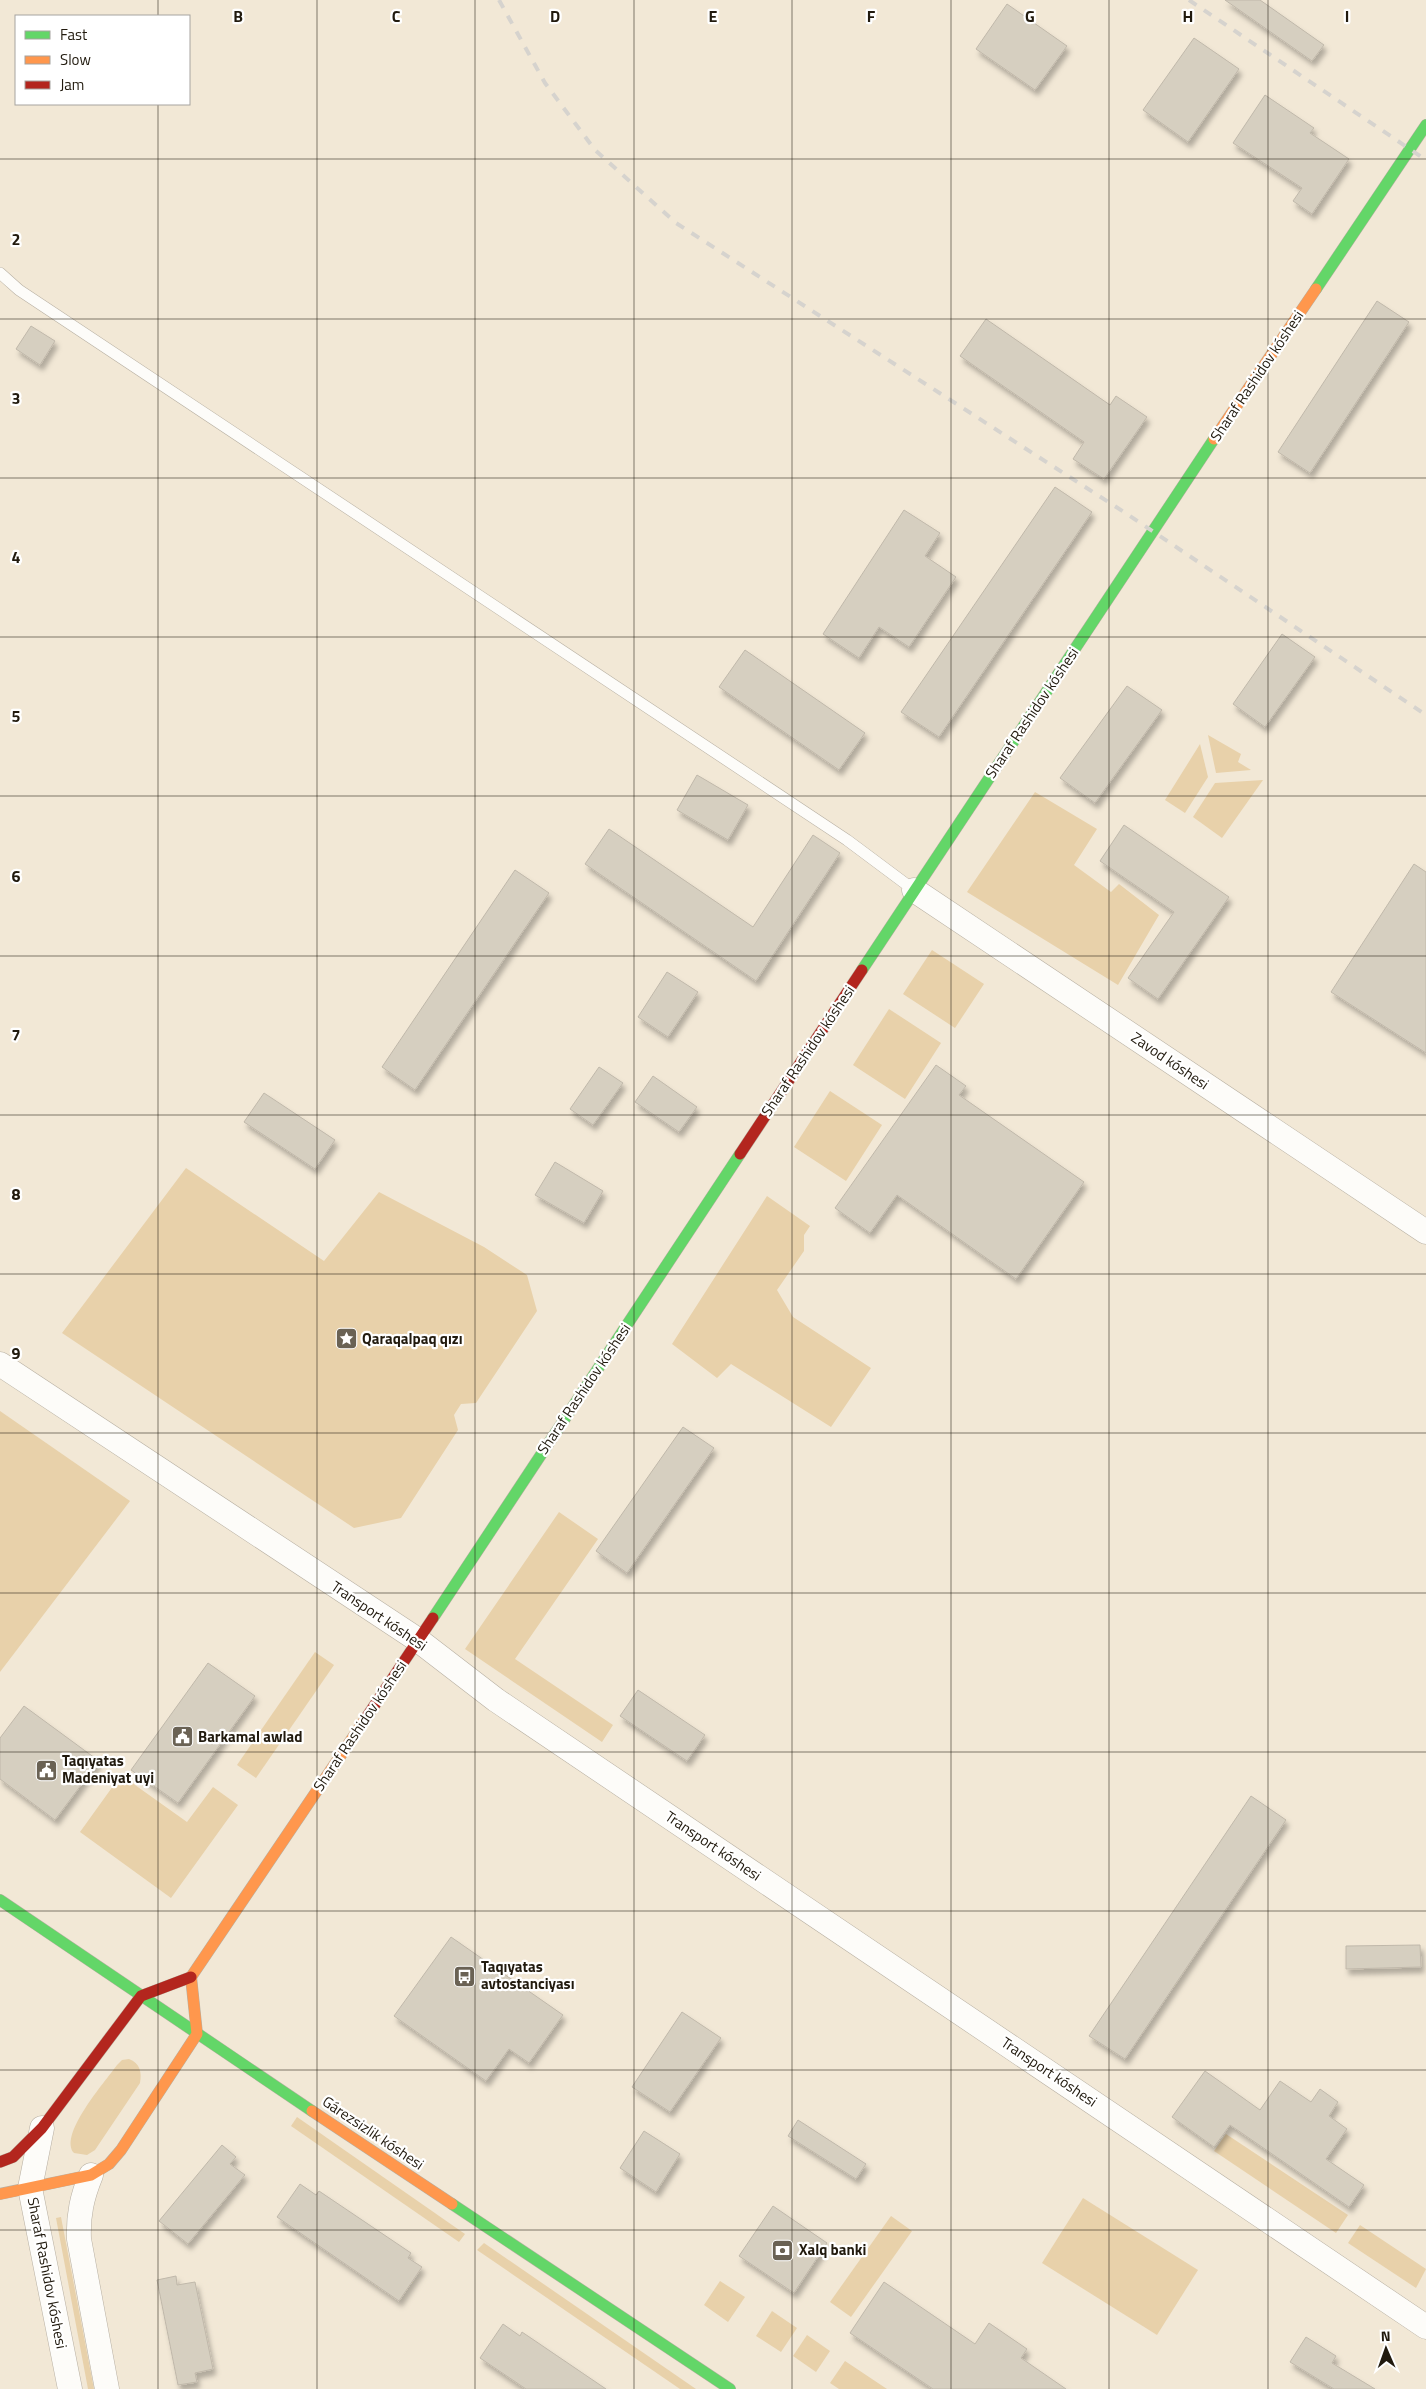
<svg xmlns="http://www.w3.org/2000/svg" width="1426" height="2389" viewBox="0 0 1426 2389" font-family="'Titillium Web',sans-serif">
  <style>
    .green { fill: #e8d1aa }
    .building { fill: #d6cfc0; stroke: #c0b8aa; filter: url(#shadow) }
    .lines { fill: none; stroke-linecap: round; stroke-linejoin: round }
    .lane-casing { stroke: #b7afa2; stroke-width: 12 }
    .street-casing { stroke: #b7afa2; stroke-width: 25 }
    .fast-casing { stroke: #b7afa2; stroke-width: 12 }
    .slow-casing { stroke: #b7afa2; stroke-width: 12 }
    .jam-casing { stroke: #b7afa2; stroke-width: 12 }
    .lane { stroke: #fdfcf9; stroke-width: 11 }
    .street { stroke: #fdfcf9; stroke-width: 24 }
    .fast { stroke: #63d668; stroke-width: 11 }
    .slow { stroke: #ff974d; stroke-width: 11 }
    .jam { stroke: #b3261e; stroke-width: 11 }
    .rail { stroke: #d6d3ce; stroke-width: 4; stroke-dasharray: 9 9; stroke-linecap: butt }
    .grid { fill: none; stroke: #211a0e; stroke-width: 1; stroke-opacity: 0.55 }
    .labels { text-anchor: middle; stroke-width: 4.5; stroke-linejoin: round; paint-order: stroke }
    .street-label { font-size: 15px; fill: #211a0e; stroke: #fff }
    .poi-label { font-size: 15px; font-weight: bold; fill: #211a0e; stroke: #fff; text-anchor: start }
    .grid-label { font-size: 16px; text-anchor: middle; font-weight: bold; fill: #211a0e; stroke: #fff; stroke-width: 4.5; stroke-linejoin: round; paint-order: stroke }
  </style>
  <defs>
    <filter id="shadow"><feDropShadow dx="3" dy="5.5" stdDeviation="2.5" flood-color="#0004"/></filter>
  </defs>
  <rect width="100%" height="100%" fill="#f2e8d6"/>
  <g class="green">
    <path d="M1208,735L1241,754L1238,762L1251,770L1216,773Z"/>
    <path d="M1200,744L1208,777L1185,813L1165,800Z"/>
    <path d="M1263,780L1222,838L1193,817L1215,783Z"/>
    <path d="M1035,792L1097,829L1074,865L1111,892L1119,884L1159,915L1118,985L967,892Z"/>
    <path d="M932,950L984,984L955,1028L903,994Z"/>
    <path d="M889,1009L941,1043L905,1099L853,1065Z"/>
    <path d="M830,1091L882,1125L846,1181L794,1147Z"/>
    <path d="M186,1168L324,1261L379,1192L484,1247L527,1275L537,1311L476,1403L461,1404L454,1415L458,1430L401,1518L354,1528L62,1333Z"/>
    <path d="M767,1196L810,1226L804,1235V1251L777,1290L793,1317L871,1368L831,1427L731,1364L717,1378L672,1344Z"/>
    <path d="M0,1411L130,1501L0,1672Z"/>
    <path d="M559,1512L598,1539L515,1659L613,1725L602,1742L465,1649Z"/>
    <path d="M315,1652L334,1665L256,1778L237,1765Z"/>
    <path d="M121,1775L187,1822L213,1787L238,1805L171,1898L80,1832Z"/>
    <path d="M129,2059C140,2063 142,2072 140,2083L95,2150L87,2155L74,2153C58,2135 105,2082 117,2065L122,2060Z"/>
    <path d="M297,2117L465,2234L459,2242L291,2126Z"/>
    <path d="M1226,2134L1348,2215L1336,2233L1214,2151Z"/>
    <path d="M1083,2198L1198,2270L1157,2335L1042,2263Z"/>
    <path d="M891,2216L912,2231L851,2317L830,2302Z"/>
    <path d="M61,2217L94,2389H88L56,2218Z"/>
    <path d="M1360,2225L1426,2269L1416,2288L1348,2243Z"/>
    <path d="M484,2243L696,2389H680L477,2250Z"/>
    <path d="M720,2281L745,2297L728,2322L704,2305Z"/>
    <path d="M772,2311L797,2328L781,2352L756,2336Z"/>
    <path d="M807,2335L830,2351L816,2372L793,2356Z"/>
    <path d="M845,2361L887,2389H839L830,2383Z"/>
  </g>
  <g class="building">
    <path d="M1225,0H1260L1324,45L1312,61Z"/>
    <path d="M1007,4L1067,46L1035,90L976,49Z"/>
    <path d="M1194,38L1239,69L1188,142L1143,110Z"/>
    <path d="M1265,95L1314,128L1310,133L1349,159L1312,214L1293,201L1302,188L1233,143Z"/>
    <path d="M1377,301L1409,322L1310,473L1278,452Z"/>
    <path d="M986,319L1110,405L1116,396L1147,417L1104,479L1073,459L1084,442L960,356Z"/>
    <path d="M31,326L55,341L40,365L16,349Z"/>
    <path d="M1055,487L1092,512L939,737L901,712Z"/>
    <path d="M904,510L940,533L925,556L956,577L909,647L879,627L859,658L823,634Z"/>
    <path d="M1282,634L1315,657L1265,727L1233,704Z"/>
    <path d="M745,650L865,733L839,770L719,687Z"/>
    <path d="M1127,686L1162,710L1095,803L1060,778Z"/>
    <path d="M697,775L748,805L728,840L677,810Z"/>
    <path d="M1124,825L1229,897L1158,999L1128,978L1174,912L1100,861Z"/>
    <path d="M609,829L753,927L813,835L840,853L756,981L585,864Z"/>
    <path d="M1414,864L1426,872V1053L1331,992Z"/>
    <path d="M515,870L549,893L415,1090L382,1067Z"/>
    <path d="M667,972L698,992L668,1037L638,1017Z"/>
    <path d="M936,1065L966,1086L959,1095L1084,1182L1016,1279L897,1195L870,1233L835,1208Z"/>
    <path d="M599,1067L623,1083L593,1125L570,1109Z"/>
    <path d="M653,1076L697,1107L679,1132L635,1102Z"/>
    <path d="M264,1093L335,1140L315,1169L244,1122Z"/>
    <path d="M555,1162L603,1191L584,1223L535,1195Z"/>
    <path d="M683,1427L714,1448L627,1573L596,1551Z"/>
    <path d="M208,1663L255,1696L178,1803L131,1770Z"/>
    <path d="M638,1690L705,1735L687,1761L620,1716Z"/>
    <path d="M24,1706L99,1761L55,1820L0,1779V1738Z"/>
    <path d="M1251,1796L1286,1820L1125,2059L1089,2036Z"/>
    <path d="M451,1937L563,2015L529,2063L509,2049L486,2081L394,2016Z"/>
    <path d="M1420,1945L1421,1967L1346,1969V1946Z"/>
    <path d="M682,2012L721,2038L670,2112L632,2087Z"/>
    <path d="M1205,2071L1260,2110L1280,2081L1311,2102L1320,2089L1338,2102L1329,2116L1347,2129L1326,2159L1364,2185L1349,2207L1230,2125L1214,2147L1172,2117Z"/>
    <path d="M798,2120L866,2164L856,2179L788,2136Z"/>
    <path d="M644,2131L680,2154L656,2192L620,2168Z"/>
    <path d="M222,2145L236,2157L230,2164L245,2175L188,2244L159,2221Z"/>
    <path d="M300,2184L316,2195L319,2191L411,2253L408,2258L422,2267L399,2301L277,2217Z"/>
    <path d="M773,2206L827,2243L794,2293L739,2256Z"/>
    <path d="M176,2276L177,2285L195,2282L213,2369L195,2373L197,2382L178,2385L157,2280Z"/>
    <path d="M884,2282L975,2344L989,2323L1027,2349L1021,2358L1066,2389H933L850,2333Z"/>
    <path d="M503,2324L520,2336L522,2332L606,2389H526L480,2358Z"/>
    <path d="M1306,2337L1336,2356L1332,2363L1375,2389H1334L1290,2362Z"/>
  </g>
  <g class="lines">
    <defs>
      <path id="lane" d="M0,273L19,290L847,840L914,890"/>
      <g id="street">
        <path d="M914,890L1426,1232"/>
        <path d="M0,1364L418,1640L496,1700L1426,2327"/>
        <path d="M42,2128L30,2188L70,2389"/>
        <path d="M91,2175C82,2197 78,2215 79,2239L107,2389"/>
      </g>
      <g id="fast">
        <path d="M1316,289L1426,125"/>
        <path d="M862,970L1214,439"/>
        <path d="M433,1618L740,1154"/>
        <path d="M0,1900L312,2111"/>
        <path d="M452,2204L730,2389"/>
      </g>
      <g id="slow">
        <path d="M1214,439L1316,289"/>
        <path d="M191,1977L366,1718"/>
        <path d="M312,2111L452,2204"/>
        <path d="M0,2194L91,2175L109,2164L121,2150L197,2034L191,1977"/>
      </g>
      <g id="jam">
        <path d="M740,1154L862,970"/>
        <path d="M366,1718L433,1618"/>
        <path d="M0,2162L13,2157L42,2128L141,1996L191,1977"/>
      </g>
    </defs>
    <use href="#lane" class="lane-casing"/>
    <use href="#street" class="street-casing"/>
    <use href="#fast" class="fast-casing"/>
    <use href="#slow" class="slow-casing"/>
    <use href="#jam" class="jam-casing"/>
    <use href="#lane" class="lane"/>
    <use href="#street" class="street"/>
    <use href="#fast" class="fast"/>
    <use href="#slow" class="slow"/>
    <use href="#jam" class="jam"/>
    <g class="rail">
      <path d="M499,0L545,83L595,150L676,223L1127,514L1426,715"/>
      <path d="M1189,0L1426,160"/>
    </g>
  </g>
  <path class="grid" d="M158,0V16M317,0V2389M475,0V2389M634,0V2389M792,0V2389M951,0V2389M1109,0V2389M1268,0V2389M158,104V2389M0,159H1426M0,319H1426M0,478H1426M0,637H1426M0,796H1426M0,956H1426M0,1115H1426M0,1274H1426M0,1433H1426M0,1593H1426M0,1752H1426M0,1911H1426M0,2070H1426M0,2230H1426"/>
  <defs>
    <symbol id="sight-square" viewBox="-11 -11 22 22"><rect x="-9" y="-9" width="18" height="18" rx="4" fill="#6a6254" stroke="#fff"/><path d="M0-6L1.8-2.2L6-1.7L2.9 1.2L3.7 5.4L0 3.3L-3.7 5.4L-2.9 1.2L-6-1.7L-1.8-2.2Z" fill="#fff"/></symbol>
    <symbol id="civic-square" viewBox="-11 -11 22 22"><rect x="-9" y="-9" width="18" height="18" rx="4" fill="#6a6254" stroke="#fff"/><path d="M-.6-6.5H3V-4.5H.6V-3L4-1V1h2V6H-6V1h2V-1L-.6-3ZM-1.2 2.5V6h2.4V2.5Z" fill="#fff"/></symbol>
    <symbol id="bus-square" viewBox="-11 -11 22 22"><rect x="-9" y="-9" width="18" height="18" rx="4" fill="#6a6254" stroke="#fff"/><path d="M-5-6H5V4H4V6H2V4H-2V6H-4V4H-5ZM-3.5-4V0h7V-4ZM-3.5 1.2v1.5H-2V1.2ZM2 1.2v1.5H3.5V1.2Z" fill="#fff"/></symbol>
    <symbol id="bank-square" viewBox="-11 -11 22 22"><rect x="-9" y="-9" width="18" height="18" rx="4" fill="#6a6254" stroke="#fff"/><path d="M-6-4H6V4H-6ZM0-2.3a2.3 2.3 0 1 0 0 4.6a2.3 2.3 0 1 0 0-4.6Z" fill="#fff"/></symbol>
  </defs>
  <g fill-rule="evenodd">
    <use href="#sight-square" x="334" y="1326" width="25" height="25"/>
    <use href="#civic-square" x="170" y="1724" width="25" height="25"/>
    <use href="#civic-square" x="34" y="1758" width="25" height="25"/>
    <use href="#bus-square" x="452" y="1964" width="25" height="25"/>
    <use href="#bank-square" x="770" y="2238" width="25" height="25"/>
  </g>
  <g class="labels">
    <g class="street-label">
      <text transform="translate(1257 376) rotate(-56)" y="5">Sharaf Rashidov kóshesi</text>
      <text transform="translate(1032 713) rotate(-56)" y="5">Sharaf Rashidov kóshesi</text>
      <text transform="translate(808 1051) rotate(-56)" y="5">Sharaf Rashidov kóshesi</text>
      <text transform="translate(1170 1061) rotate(34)" y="5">Zavod kóshesi</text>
      <text transform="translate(584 1389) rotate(-56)" y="5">Sharaf Rashidov kóshesi</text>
      <text transform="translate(379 1616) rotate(34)" y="5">Transport kóshesi</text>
      <text transform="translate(360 1726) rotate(-56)" y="5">Sharaf Rashidov kóshesi</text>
      <text transform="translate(713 1846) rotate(34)" y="5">Transport kóshesi</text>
      <text transform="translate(1049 2072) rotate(34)" y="5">Transport kóshesi</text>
      <text transform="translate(373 2133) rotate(34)" y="5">Gárezsizlik kóshesi</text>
      <text transform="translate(47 2273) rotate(79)" y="5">Sharaf Rashidov kóshesi</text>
    </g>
    <g class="poi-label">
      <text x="362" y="1344">Qaraqalpaq qızı</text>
      <text x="198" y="1742">Barkamal awlad</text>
      <text x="62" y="1766">Taqıyatas<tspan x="62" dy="17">Madeniyat uyi</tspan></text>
      <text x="481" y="1972">Taqıyatas<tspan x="481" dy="17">avtostanciyası</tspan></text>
      <text x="799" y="2255">Xalq banki</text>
    </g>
  </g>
  <g class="grid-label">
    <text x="238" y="22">B</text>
    <text x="396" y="22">C</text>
    <text x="555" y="22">D</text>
    <text x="713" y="22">E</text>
    <text x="871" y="22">F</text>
    <text x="1030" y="22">G</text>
    <text x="1188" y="22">H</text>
    <text x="1347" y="22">I</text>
    <text x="16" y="245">2</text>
    <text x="16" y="404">3</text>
    <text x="16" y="563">4</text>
    <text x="16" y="722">5</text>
    <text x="16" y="882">6</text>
    <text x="16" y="1041">7</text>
    <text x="16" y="1200">8</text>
    <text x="16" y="1359">9</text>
  </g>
  <rect x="15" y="15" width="175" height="90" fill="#ffffff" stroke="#a6a39f"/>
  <rect x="25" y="31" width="25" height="8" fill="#63d668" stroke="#a6a39f"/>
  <text x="60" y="40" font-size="15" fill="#211a0e">Fast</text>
  <rect x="25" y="56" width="25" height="8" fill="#ff974d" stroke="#a6a39f"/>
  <text x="60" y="65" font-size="15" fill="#211a0e">Slow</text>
  <rect x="25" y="81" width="25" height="8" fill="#b3261e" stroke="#a6a39f"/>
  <text x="60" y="90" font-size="15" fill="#211a0e">Jam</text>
  <g transform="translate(1386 2349) rotate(358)" stroke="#ffffff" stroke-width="4" paint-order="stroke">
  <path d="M0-4L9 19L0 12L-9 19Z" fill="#211a0e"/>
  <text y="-8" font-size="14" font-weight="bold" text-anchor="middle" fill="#211a0e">N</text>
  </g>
</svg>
